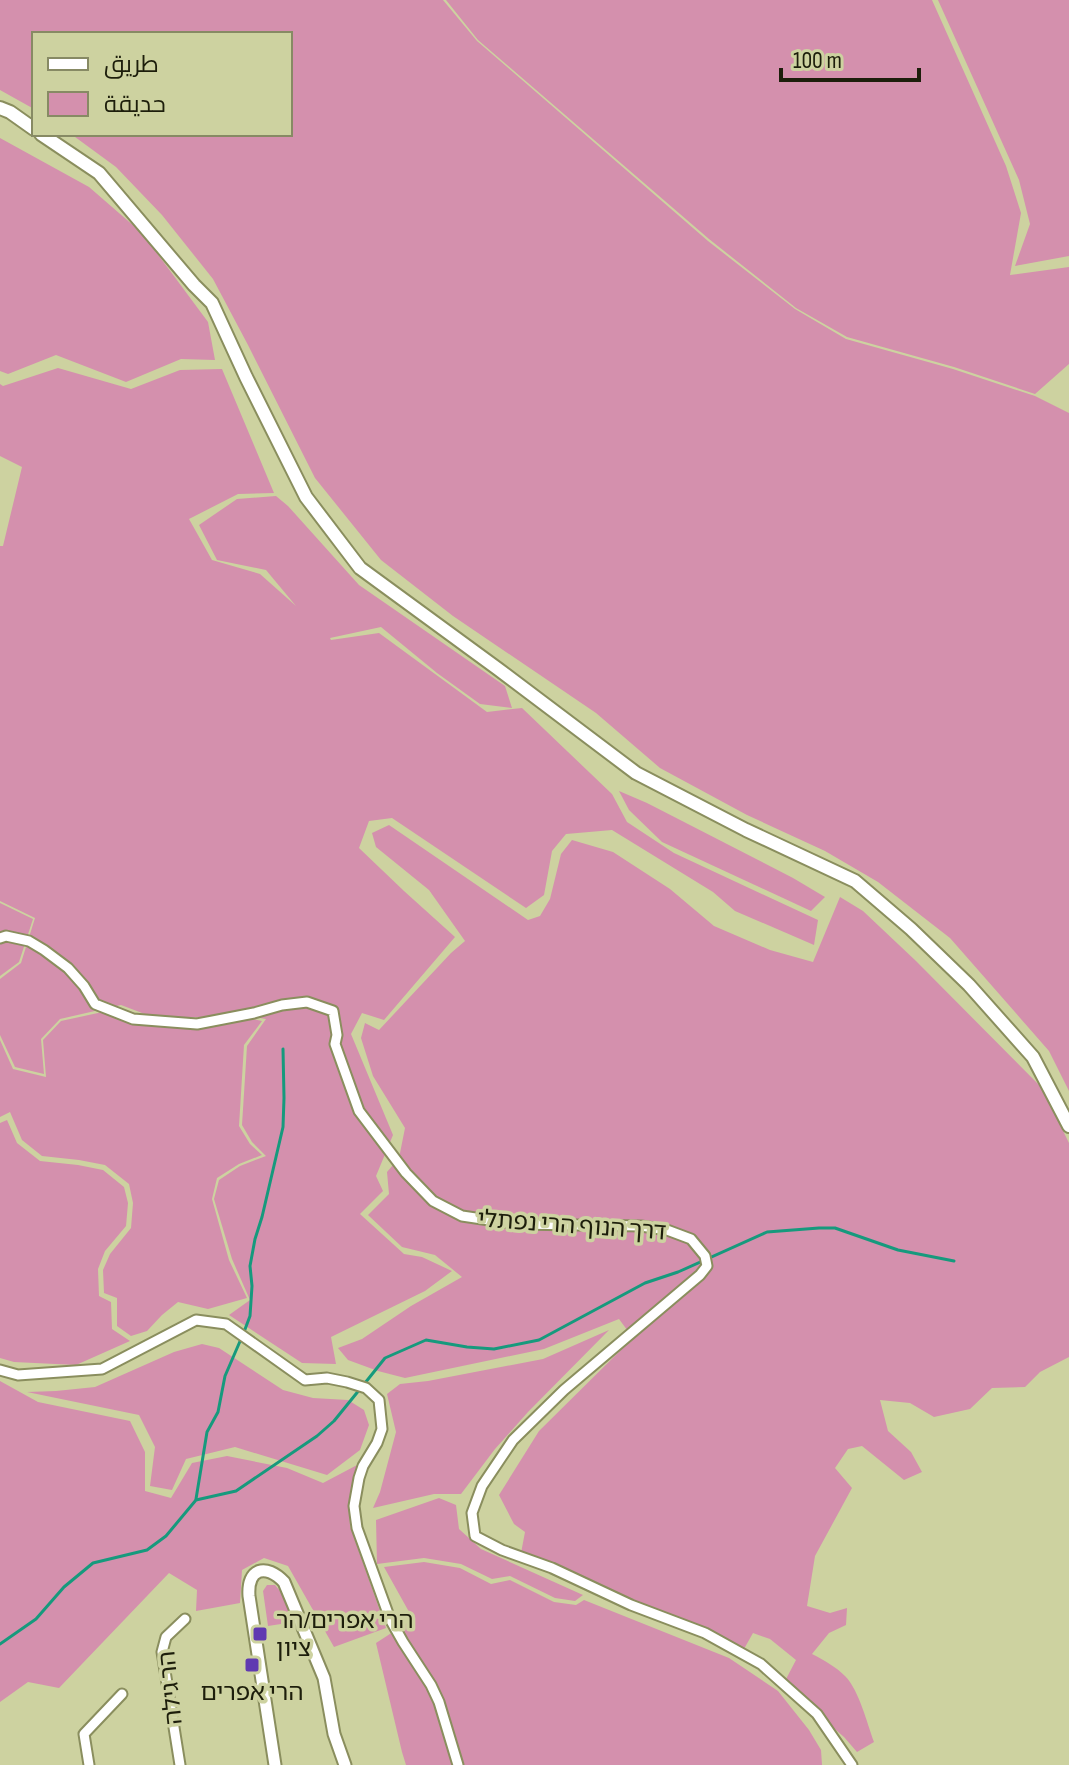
<svg xmlns="http://www.w3.org/2000/svg" width="1069" height="1765" viewBox="0 0 1069 1765" font-family="'Sofia Sans Condensed',Cairo,'Noto Sans Hebrew',sans-serif">
  <style>
    .green { fill: #d490ad }
    .lines { fill: none; stroke-linecap: round; stroke-linejoin: round }
    .stream { stroke: #169a7d; stroke-width: 3 }
    .minor-casing { stroke: #8a8e5e; stroke-width: 13 }
    .tertiary-casing { stroke: #8a8e5e; stroke-width: 15 }
    .secondary-casing { stroke: #8a8e5e; stroke-width: 16 }
    .minor { stroke: #fff; stroke-width: 9 }
    .tertiary { stroke: #fff; stroke-width: 11 }
    .secondary { stroke: #fff; stroke-width: 12 }
    .poi-dot { fill: #6039b1; stroke: #cdd2a0; stroke-width: 3 }
    .labels { text-anchor: middle; stroke-width: 7; stroke-linejoin: round; paint-order: stroke }
    .street-label { font-size: 24px; fill: #1d1e0b; stroke: #cdd2a0 }
    .poi-label { font-size: 24px; fill: #1d1e0b; stroke: #cdd2a0; text-anchor: start }
  </style>
  <rect width="100%" height="100%" fill="#cdd2a0"/>
  <g class="green">
    <path d="M0,0H443L477,41L708,241L795,309L846,339L953,369L1035,396L1069,413V1091L1049,1051L950,938L878,882L825,851L747,815L660,768L596,713L453,616L381,560L315,478L248,345L213,279L162,215L116,167L71,134H290V34H34V109L0,90Z"/>
    <path d="M446,0H932L1006,166L1021,213L1010,275L1069,267V364L1035,394L954,367L847,337L796,308L709,239L478,40Z"/>
    <path d="M938,0H1069V256L1015,266L1030,224L1019,180Z"/>
    <path d="M0,138L89,187L142,233L208,322L215,360L181,359L126,382L56,355L8,374L0,371Z"/>
    <path d="M58,368L131,389L180,370L222,369L274,493L238,494L189,519L212,560L260,574L296,606L266,570L217,560L199,525L237,499L276,496L288,506L359,585L505,686L512,708L480,704L437,673L381,627L330,638L331,640L379,633L487,712L522,708L612,794L627,822L674,853L818,920L814,945L735,911L713,892L612,830L566,834L552,851L544,895L526,908L392,818L369,821L359,848L404,891L455,937L384,1020L362,1013L351,1034L393,1135L376,1176L383,1191L360,1214L404,1254L422,1257L452,1271L425,1291L331,1337L336,1364L302,1363L229,1315L250,1300L232,1259L214,1199L219,1180L240,1166L266,1156L252,1142L242,1125L247,1046L266,1019L243,1015L158,1019L121,1005L60,1019L41,1039L44,1074L15,1067L0,1035V979L21,963L35,918L0,901V546H3L22,467L0,456V384L3,386Z"/>
    <path d="M619,791L647,803L793,878L825,897L811,911L662,842L629,810Z"/>
    <path d="M389,825L528,920L540,916L550,899L561,854L572,840L613,852L670,889L714,926L770,950L813,962L840,897L863,911L916,961L1042,1088L1069,1143V1357L1040,1372L1025,1387L992,1388L970,1409L934,1417L910,1403L880,1400L888,1431L911,1452L922,1472L904,1480L862,1446L848,1449L835,1468L852,1488L815,1556L807,1606L830,1613L847,1608L846,1625L829,1633L812,1654C824,1660 836,1667 845,1676C859,1690 867,1723 874,1742L857,1752L844,1737L791,1691L785,1681L796,1660L770,1639L753,1633L744,1649L521,1553L525,1532L514,1524L499,1495L539,1431L633,1338L619,1319L544,1349L405,1378L378,1371L348,1360L338,1348L362,1339L411,1306L462,1277L435,1255L402,1247L368,1215L389,1194L387,1172L399,1158L405,1128L373,1076L361,1038L365,1023L379,1030L451,953L465,941L429,890L376,847L372,833Z"/>
    <path d="M0,903L33,919L19,962L0,976Z"/>
    <path d="M121,1008L158,1021L243,1017L262,1021L244,1045L239,1126L250,1144L262,1155L239,1164L217,1178L212,1199L229,1260L247,1298L208,1309L178,1302L162,1315L147,1331L131,1336L117,1326V1298L104,1293L103,1270L110,1254L131,1228L133,1203L129,1184L105,1165L79,1160L42,1156L22,1140L10,1112L0,1117V1040L13,1069L46,1077L43,1040L61,1021Z"/>
    <path d="M7,1120L17,1143L40,1161L78,1165L103,1170L124,1187L128,1203L126,1226L105,1251L98,1269L99,1296L111,1302L112,1329L130,1341L76,1365L14,1362L0,1358V1123Z"/>
    <path d="M609,1330L528,1412L495,1449L461,1494H434L373,1508L380,1492L396,1432L387,1394L400,1384L428,1381L543,1359Z"/>
    <path d="M202,1344L219,1348L283,1390L313,1398L348,1400L364,1410L369,1425L360,1450L327,1475L235,1447L186,1459L172,1490L150,1486L155,1447L139,1415L27,1392L56,1391L95,1387L174,1352Z"/>
    <path d="M0,1381L38,1402L130,1421L145,1452V1491L171,1498L192,1463L227,1456L287,1468L323,1483L359,1464L349,1498L350,1526L386,1628L334,1647L288,1566L264,1558L242,1570L240,1603L196,1611L197,1590L169,1573L59,1688L28,1682L0,1702Z"/>
    <path d="M439,1498L456,1505L459,1529L481,1549L583,1595L575,1601L555,1598L510,1576L492,1579L461,1564L424,1558L377,1564L376,1520Z"/>
    <path d="M424,1562L460,1568L491,1584L510,1580L554,1602L576,1605L584,1600L729,1658L778,1691L809,1730L821,1750L822,1765H406L402,1752L376,1643L413,1619L384,1567Z"/>
    <path d="M267,1585H275L281,1592L294,1622L268,1626L263,1591Z"/>
  </g>
  <g class="lines">
    <g class="stream">
      <path d="M244,1332L250,1316L252,1286L250,1266L255,1239L262,1217L283,1127L284,1098L283,1049"/>
      <path d="M365,1383L385,1358L426,1340L467,1347L494,1349L539,1340L645,1283L678,1272L767,1232L819,1228H835L898,1250L954,1261"/>
      <path d="M196,1499L207,1432L218,1412L225,1376L241,1339"/>
      <path d="M0,1644L36,1619L64,1587L93,1563L147,1550L166,1536L196,1500L236,1491L317,1436L334,1421L360,1389"/>
    </g>
    <defs>
      <g id="minor">
        <path d="M0,938L6,936L29,941L44,950L68,968L84,986L95,1004L133,1019L197,1024L254,1013L282,1005L307,1002L333,1011L337,1035L335,1044L359,1111L406,1173L433,1201L462,1216L516,1224L641,1226L667,1230L691,1239L705,1256L707,1266L700,1275L564,1390L513,1440L482,1486L472,1513L475,1536L502,1550L552,1568L631,1605L705,1633L761,1664L817,1714L852,1765"/>
        <path d="M0,1370L18,1375L102,1369L196,1320L226,1324L305,1380L327,1378L347,1382L366,1388L379,1400L382,1429L377,1443L363,1466L359,1478L354,1506L357,1528L390,1619L403,1642L431,1685L439,1702L458,1765"/>
        <path d="M89,1765L84,1734L122,1694"/>
        <path d="M180,1765L162,1652L166,1637L185,1619"/>
      </g>
      <path id="tertiary" d="M275,1765L249,1596C247,1568 266,1563 284,1582L324,1678L334,1734L345,1765"/>
      <g id="secondary">
        <path d="M0,108L10,112L34,129"/>
        <path d="M41,134L99,173L194,285L212,303L246,377L306,497L360,568L498,669L636,773L746,830L855,881L911,929L969,985L1033,1057L1069,1126"/>
      </g>
    </defs>
    <use href="#minor" class="minor-casing"/>
    <use href="#tertiary" class="tertiary-casing"/>
    <use href="#secondary" class="secondary-casing"/>
    <use href="#minor" class="minor"/>
    <use href="#tertiary" class="tertiary"/>
    <use href="#secondary" class="secondary"/>
  </g>
  <g class="poi-dot">
    <rect x="252" y="1626" width="16" height="16" rx="4"/>
    <rect x="244" y="1657" width="16" height="16" rx="4"/>
  </g>
  <g class="labels">
    <g class="street-label">
      <text transform="translate(572 1225) rotate(4)" y="8">דרך הנוף הרי נפתלי</text>
      <text transform="translate(170 1688) rotate(-96)" y="8">הר גילה</text>
    </g>
    <g class="poi-label">
      <text x="276" y="1628">הרי אפרים/הר<tspan x="276" dy="28">ציון</tspan></text>
      <text x="252" y="1700" text-anchor="middle">הרי אפרים</text>
    </g>
  </g>
  <rect x="32" y="32" width="260" height="104" fill="#cdd2a0" stroke="#878a64" stroke-width="2"/>
  <rect x="48" y="58" width="40" height="12" fill="#ffffff" stroke="#878a64" stroke-width="2"/>
  <text x="104" y="72" font-size="24" fill="#1d1e0b">طريق</text>
  <rect x="48" y="92" width="40" height="24" fill="#d490ad" stroke="#878a64" stroke-width="2"/>
  <text x="104" y="112" font-size="24" fill="#1d1e0b">حديقة</text>
  <path d="M781 68v12h138v-12" fill="none" stroke="#1d1e0b" stroke-width="4"/>
  <text x="793" y="68" font-size="24" fill="#1d1e0b" stroke="#cdd2a0" stroke-width="6" paint-order="stroke">100 m</text>
</svg>
